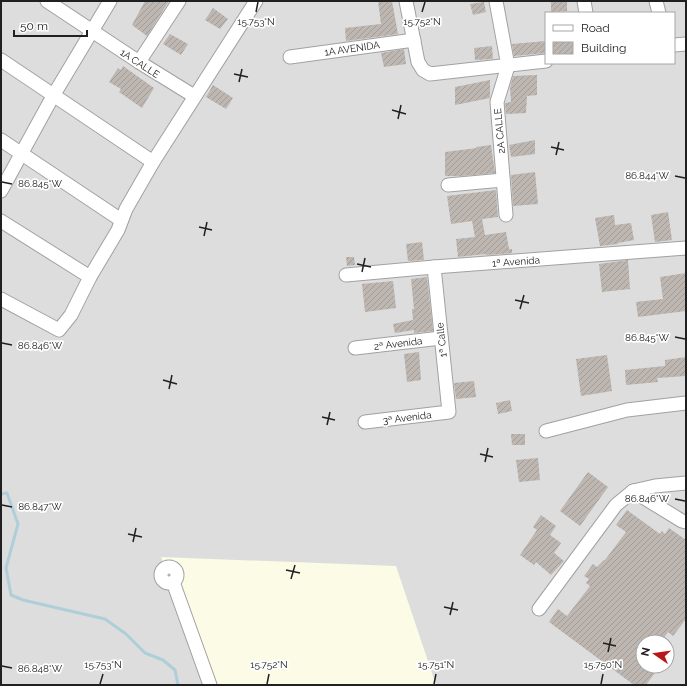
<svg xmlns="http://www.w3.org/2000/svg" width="687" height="686" viewBox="0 0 687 686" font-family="Raleway,sans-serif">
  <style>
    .residential { fill: #dedddd; fill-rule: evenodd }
    .education { fill: #fcfbe5 }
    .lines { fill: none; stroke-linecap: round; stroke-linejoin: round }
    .stream { stroke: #aecfd8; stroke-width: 3 }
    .building { fill: url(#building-hatch) }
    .minor-casing { stroke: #a1a1a1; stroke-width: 15 }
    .minor { stroke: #fff; stroke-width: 13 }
    .ticks { fill: none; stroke: #202020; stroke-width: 1.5 }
    .labels { text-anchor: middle; stroke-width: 3.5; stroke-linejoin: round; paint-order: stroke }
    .street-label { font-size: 10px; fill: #202020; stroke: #fff }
    .ticks-label { font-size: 10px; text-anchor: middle; fill: #202020; stroke: #fff; stroke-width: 3.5; stroke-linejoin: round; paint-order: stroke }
  </style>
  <defs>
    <pattern id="building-hatch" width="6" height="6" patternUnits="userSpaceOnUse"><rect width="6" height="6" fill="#bdb6b1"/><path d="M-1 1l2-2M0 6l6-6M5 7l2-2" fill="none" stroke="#a29c98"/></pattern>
  </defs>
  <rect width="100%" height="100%" fill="#f0ede8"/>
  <path class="residential" d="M1,1H686V685H1ZM546,13H674V63H546ZM643,642H667V666H643Z"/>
  <path class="education" d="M161,557L396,566L436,685H209Z"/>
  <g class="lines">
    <path class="stream" d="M1,494L7,493L18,524L6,568L11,595L23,600L105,619L126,634L145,653L163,660L175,670L178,685"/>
  </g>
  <g class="building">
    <path d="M145,1H169L147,36L132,25Z"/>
    <path d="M378,1H392L398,34L346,41L345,28L381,24Z"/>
    <path d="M551,1H567V11L551,12Z"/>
    <path d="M484,2L486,12L473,15L470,4Z"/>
    <path d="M213,8L228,19L220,29L205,20Z"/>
    <path d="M170,34L188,44L181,55L163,44Z"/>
    <path d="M546,41V53L514,56L512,44Z"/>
    <path d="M492,46L493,59L475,60L474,48Z"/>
    <path d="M404,49L406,64L384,67L381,53Z"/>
    <path d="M123,66L154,88L142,108L119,92L121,89L109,82L118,68L121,70Z"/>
    <path d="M537,75V95L527,96L526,113L506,114L505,103L511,102L510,88L513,76Z"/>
    <path d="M490,80V98L455,105V87Z"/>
    <path d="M213,85L233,98L226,109L206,97Z"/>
    <path d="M535,140V154L511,157L509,145Z"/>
    <path d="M491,145L495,173L461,176H445V152L477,148L476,147Z"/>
    <path d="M535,172L538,204L513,206L511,175Z"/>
    <path d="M496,190L498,217L482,219L485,235L506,232L509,249H512V253L486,255V254L458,257L456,239L475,237L472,221L451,224L447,196Z"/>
    <path d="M668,212L672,240L655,242L651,215Z"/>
    <path d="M614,215L615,225L631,223L634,240L618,243V244L600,246L595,218Z"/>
    <path d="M422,242L424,260L408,261L406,244Z"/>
    <path d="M346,257H354L355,265L347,266Z"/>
    <path d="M628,260L630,289L602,292L599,264Z"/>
    <path d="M686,273V311L638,317L636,302L663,299L660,277Z"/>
    <path d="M427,277L433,331L414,333V330L395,333L393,324L413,320L412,309H414L411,279Z"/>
    <path d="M393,281L396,308L365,312L362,284Z"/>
    <path d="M419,352L421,380L407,382L404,354Z"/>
    <path d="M607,355L612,391L581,396L576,359Z"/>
    <path d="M686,357V376L657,378L658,382L626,385L625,370L665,366V360Z"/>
    <path d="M474,381L476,397L456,399L454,383Z"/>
    <path d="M510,400L512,411L498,414L496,403Z"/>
    <path d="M511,434H525V445H512Z"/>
    <path d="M538,458L540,480L519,482L516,460Z"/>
    <path d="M588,472L608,487L580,526L560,511Z"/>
    <path d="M627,510L660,534L662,531L665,534L669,528L686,540V619L673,636L668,632L661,642H643V666H660L646,685H634L549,622L558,609L567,616L590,586L586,583L589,579L584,576L593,564L597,567L604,560H605L626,532L616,525Z"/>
    <path d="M541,515L556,526L550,535L561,543L554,553L564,561L551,575L536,562L534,565L520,555L537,530L533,527Z"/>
  </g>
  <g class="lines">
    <defs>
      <g id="minor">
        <path d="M47,1L139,62L194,96"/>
        <path d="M406,1L418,62L423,70L430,74L546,61"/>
        <path d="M496,1L508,66L497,102L506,215"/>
        <path d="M584,1L586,13"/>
        <path d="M656,1L659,13"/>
        <path d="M674,45L686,44"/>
        <path d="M290,57L414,40"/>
        <path d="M1,60L153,162"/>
        <path d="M139,62L179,1"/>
        <path d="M1,140L121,220"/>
        <path d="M448,185L503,180"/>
        <path d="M1,191L53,96L110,1"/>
        <path d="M1,221L90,277"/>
        <path d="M346,275L434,267L686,248"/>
        <path d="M1,299L59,330L71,315L90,277L118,230L126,209L153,162L256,1"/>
        <path d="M355,348L441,338"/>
        <path d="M365,422L449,412L434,267"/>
        <path d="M546,431L627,410L686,403"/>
        <path d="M633,491L682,521L686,522"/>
        <circle cx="169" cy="575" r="8"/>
        <path d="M173,582L210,685"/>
        <path d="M539,609L616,505L633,491L655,486L686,483"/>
      </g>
    </defs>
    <use href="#minor" class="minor-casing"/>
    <use href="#minor" class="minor"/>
  </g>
  <path class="ticks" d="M256,12L258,2M422,12L425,2M234,74L248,77M239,82L242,69M392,110L406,114M398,119L401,105M551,147L564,150M556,155L559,142M675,176L685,178M2,182L12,184M199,227L212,230M204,236L207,222M357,264L371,267M362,272L365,258M515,300L529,303M520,309L524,295M675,337L685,339M2,343L12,345M163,380L177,384M169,389L172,375M322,417L335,420M327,425L330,412M480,454L493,457M485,462L488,448M675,499L685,501M2,505L12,507M128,534L142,537M133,542L136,528M286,570L300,573M291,579L295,565M444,607L458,610M450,615L453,602M603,643L616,646M608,652L611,638M2,666L12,668M100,684L103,674M267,684L269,674M434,684L436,674M601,684L603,674"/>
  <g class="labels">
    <g class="street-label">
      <text transform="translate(352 48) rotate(-8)" y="4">1A AVENIDA</text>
      <text transform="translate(140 63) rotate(33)" y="4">1A CALLE</text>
      <text transform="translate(499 131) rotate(-95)" y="4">2A CALLE</text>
      <text transform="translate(516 261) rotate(-4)" y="4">1ª Avenida</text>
      <text transform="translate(441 340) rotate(-96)" y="4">1ª Calle</text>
      <text transform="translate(398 343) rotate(-7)" y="4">2ª Avenida</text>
      <text transform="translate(407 417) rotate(-7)" y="4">3ª Avenida</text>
    </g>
  </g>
  <g class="ticks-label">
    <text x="256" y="25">15.753°N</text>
    <text x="422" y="25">15.752°N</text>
    <text x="647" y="179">86.844°W</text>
    <text x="40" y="187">86.845°W</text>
    <text x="647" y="341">86.845°W</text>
    <text x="40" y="349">86.846°W</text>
    <text x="647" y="502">86.846°W</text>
    <text x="40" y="510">86.847°W</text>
    <text x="103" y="668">15.753°N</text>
    <text x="269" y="668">15.752°N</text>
    <text x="436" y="668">15.751°N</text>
    <text x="603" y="668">15.750°N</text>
    <text x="40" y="672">86.848°W</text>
  </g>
  <rect width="687" height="686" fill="none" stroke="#202020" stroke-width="4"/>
  <rect x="545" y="12" width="130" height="52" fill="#ffffff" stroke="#a6a6a6"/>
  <rect x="553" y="25" width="20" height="6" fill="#ffffff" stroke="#a6a6a6"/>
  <text x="581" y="32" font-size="12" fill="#202020">Road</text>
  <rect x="553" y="42" width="20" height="12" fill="url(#building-hatch)" stroke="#a6a6a6"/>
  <text x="581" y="52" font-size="12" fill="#202020">Building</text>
  <g transform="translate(655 654) rotate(283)"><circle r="19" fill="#ffffff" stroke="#a6a6a6"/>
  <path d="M0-3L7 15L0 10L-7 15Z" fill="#b9181a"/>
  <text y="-6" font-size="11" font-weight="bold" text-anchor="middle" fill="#202020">N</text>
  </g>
  <path d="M14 30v6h73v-6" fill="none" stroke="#202020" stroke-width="2"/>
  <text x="20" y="30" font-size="12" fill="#202020" stroke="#ffffff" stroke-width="3" paint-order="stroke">50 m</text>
</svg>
